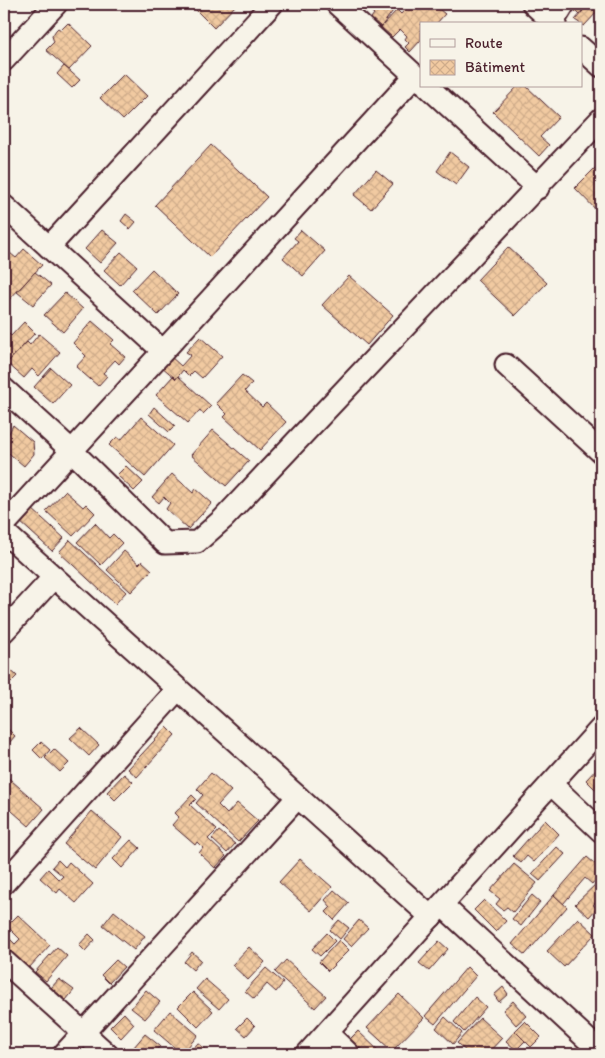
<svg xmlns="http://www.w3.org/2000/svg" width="605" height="1058" viewBox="0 0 605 1058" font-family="Itim,sans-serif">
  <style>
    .building { fill: url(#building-cross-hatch); stroke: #4a1f2b }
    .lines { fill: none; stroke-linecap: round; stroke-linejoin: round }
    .minor-casing { stroke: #4a1f2b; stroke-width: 25 }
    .minor { stroke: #f7f3e8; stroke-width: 21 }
  </style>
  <defs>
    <pattern id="building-cross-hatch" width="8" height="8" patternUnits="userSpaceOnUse" patternTransform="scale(1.25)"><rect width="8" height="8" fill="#f1caa1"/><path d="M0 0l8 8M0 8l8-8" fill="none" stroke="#d0ad8b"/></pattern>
  </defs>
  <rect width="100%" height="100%" fill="#f7f3e8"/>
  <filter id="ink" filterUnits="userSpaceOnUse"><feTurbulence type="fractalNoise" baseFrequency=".02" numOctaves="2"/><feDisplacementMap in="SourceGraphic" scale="10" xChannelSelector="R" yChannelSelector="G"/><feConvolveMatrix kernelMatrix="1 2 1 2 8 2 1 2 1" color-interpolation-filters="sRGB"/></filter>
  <g filter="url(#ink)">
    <g class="building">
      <path d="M190,4H237L214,28Z"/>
      <path d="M363,4H398L381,27L371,18L374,14Z"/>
      <path d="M410,4H433L445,14L436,24H421V40L410,52L405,47L409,43L405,39L407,36L400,29L392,37L381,27L397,10L401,14Z"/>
      <path d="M574,4H587L579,15L571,7Z"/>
      <path d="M589,4H601V27L597,20L600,14L598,11L584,26L575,20Z"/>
      <path d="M68,23L92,46L69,70L46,50L54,42L52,36L56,30L58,28L61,30Z"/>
      <path d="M64,66L80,80L72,88L57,74Z"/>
      <path d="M124,74L147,96L123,120L100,98Z"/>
      <path d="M518,86H526L559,117L540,137L549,145L539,156L493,112Z"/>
      <path d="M211,145L267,197L210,257L155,205Z"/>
      <path d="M450,152L469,167L456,185L437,171Z"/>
      <path d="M597,166L601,171V215L575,188Z"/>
      <path d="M376,170L393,184L371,209L354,195Z"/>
      <path d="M126,214L136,222L130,229L121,221Z"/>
      <path d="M102,230L118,243L100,263L85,249Z"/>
      <path d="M301,230L325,251L303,276L283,258L298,241L294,238Z"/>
      <path d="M508,247L547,283L515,316L477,280Z"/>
      <path d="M4,248L16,258L24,249L42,265L4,305Z"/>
      <path d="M121,252L137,266L120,285L104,270Z"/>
      <path d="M152,269L178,294L158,315L132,290Z"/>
      <path d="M35,272L51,285L33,305L17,292Z"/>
      <path d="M349,276L393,315L367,345L322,305Z"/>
      <path d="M65,293L83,309L63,332L44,315Z"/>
      <path d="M92,321L114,340L110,344L125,357L119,364L115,360L103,373L107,376L98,386L76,367L86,356L73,343Z"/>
      <path d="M24,322L35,333L4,366V329L11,336Z"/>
      <path d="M39,334L60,352L39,376L32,369L24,378L7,363L27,342L30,345Z"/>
      <path d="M200,337L222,356L202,378L194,371L189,376L183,370L176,379L161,366L170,356L181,366L191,355L186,352Z"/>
      <path d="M51,368L70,385L53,404L34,387Z"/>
      <path d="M242,375L252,383L245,391L262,407L266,403L286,422L260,450L224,417L227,414L216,403Z"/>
      <path d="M173,376L176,379L178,376L211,406L203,414L200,410L188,423L156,395Z"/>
      <path d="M154,407L175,426L169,432L149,414Z"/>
      <path d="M141,417L173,445L145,477L109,445L117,437L121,440Z"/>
      <path d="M13,425L33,442L34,454L24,466L4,449L5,441Z"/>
      <path d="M213,430L249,461L226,486L191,455Z"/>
      <path d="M126,466L143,482L134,491L117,475Z"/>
      <path d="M172,474L193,493L196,489L212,503L188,529L166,509L170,503L164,497L159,503L152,497Z"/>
      <path d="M65,491L83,507L86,504L95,513L73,536L46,511Z"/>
      <path d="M31,508L64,538L52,551L19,521Z"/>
      <path d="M95,523L109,538L113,534L122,543L101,565L77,542Z"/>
      <path d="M70,540L126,592L115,604L59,552Z"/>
      <path d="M124,551L139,564L142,561L152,570L131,592L107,570Z"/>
      <path d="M4,664L17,676L7,686L4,682Z"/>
      <path d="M4,725L15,736L4,749Z"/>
      <path d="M167,727L175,735L137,777L128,769Z"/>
      <path d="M81,728L99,745L89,756L70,738Z"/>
      <path d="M41,742L50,750L42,759L33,750Z"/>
      <path d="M54,749L69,763L60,772L45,758Z"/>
      <path d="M601,764V795L586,780Z"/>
      <path d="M211,773L231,791L218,805L227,814L237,803L258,821L238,842L196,803L203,795L197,789Z"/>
      <path d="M4,774L44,809L29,826L4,804Z"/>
      <path d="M124,774L133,782L115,800L107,792Z"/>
      <path d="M192,795L196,799L190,805L217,830L208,839L226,856L215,868L199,853L203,848L197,842L195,845L172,825L179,817L175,813Z"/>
      <path d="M92,811L122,837L95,870L64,844Z"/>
      <path d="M545,820L559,834L534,862L527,856L521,863L513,856Z"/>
      <path d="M219,831L235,844L227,853L212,839Z"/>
      <path d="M131,840L140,848L122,868L113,859Z"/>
      <path d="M557,847L565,854L540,881L532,874Z"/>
      <path d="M587,857L601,869V873L592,884L585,878L563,904L554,895Z"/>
      <path d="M300,859L332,887L311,911L279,882Z"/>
      <path d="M58,860L65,867L69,862L93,884L76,903L60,889L57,893L40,878L48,869L59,880L63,876L52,867Z"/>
      <path d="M514,864L537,883L513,912L507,907L503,910L496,904L500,899L490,891Z"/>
      <path d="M598,882L601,885V897L593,905L597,908L589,917L575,904Z"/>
      <path d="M334,890L349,903L334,920L326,912L331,907L325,900Z"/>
      <path d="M532,895L540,902L521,926L512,919Z"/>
      <path d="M554,895L567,907L525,955L512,944Z"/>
      <path d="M484,900L506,921L496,932L474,910Z"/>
      <path d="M114,911L145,936L134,950L103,925Z"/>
      <path d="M18,915L50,945L28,969L4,946V933L15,944L20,939L7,926Z"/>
      <path d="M578,918L595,934L564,967L547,951Z"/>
      <path d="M339,920L349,928L340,939L330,930Z"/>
      <path d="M359,920L368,928L351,946L343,939Z"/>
      <path d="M327,933L335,941L320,956L312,949Z"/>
      <path d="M89,934L95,940L85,951L79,945Z"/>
      <path d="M339,940L349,950L328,971L319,962Z"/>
      <path d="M439,941L448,949L429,971L419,963Z"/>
      <path d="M57,947L67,956L46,981L35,972Z"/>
      <path d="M249,947L265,962L248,980L232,965Z"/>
      <path d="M192,952L201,960L193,970L184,962Z"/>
      <path d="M116,960L124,967L109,983L101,975Z"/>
      <path d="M286,960L326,996L315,1008L275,972Z"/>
      <path d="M467,967L476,976L435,1024L425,1016Z"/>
      <path d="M266,968L283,983L276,992L267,984L254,999L245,991Z"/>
      <path d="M59,979L74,990L66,1000L51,988Z"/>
      <path d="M205,979L228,999L219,1009L196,989Z"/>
      <path d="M503,987L508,994L499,1002L494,995Z"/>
      <path d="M146,990L160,1002L145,1019L131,1008Z"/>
      <path d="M193,992L213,1011L198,1027L178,1007Z"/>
      <path d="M399,994L424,1018L392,1051L367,1028Z"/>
      <path d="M475,997L486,1007L464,1032L454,1022Z"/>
      <path d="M513,1001L526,1016L516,1025L503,1010Z"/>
      <path d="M170,1011L198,1035L182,1054L154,1030Z"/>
      <path d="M124,1013L134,1024L121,1038L110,1027Z"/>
      <path d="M445,1017L462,1033L453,1044L436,1028Z"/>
      <path d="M247,1018L255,1026L246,1036L237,1028Z"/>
      <path d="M480,1018L502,1038L487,1054H469L457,1043Z"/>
      <path d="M525,1021L541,1037L531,1047L515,1031Z"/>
      <path d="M358,1031L379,1051L375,1054H366L350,1039Z"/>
      <path d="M515,1031L525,1041L516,1050L506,1041Z"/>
      <path d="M145,1034L160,1046L153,1054H128Z"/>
      <path d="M198,1043L208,1051L205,1054H188Z"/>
    </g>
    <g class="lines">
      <defs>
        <g id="minor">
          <path d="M337,4L421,81"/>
          <path d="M533,4L555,24"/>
          <path d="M553,22L564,4"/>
          <path d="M581,48L601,66"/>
          <path d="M4,60L56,4"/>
          <path d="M427,86L538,188"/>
          <path d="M4,206L163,351"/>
          <path d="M49,247L272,4"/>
          <path d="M506,365L601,452"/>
          <path d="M4,389L72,451L165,543L197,542L223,519L601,119"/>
          <path d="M4,525L415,76"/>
          <path d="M4,532L431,917"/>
          <path d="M4,631L54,577"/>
          <path d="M551,784L601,831"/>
          <path d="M4,883L178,689"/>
          <path d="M442,905L601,1052"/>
          <path d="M4,961L107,1054"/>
          <path d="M327,1033L349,1054"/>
          <path d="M64,1054L298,797"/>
          <path d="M307,1054L601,728"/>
        </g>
      </defs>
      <use href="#minor" class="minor-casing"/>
      <use href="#minor" class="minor"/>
    </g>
  </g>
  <rect width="605" height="1058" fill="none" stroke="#f7f3e8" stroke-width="20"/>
  <rect x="10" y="10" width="585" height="1038" fill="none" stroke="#4a1f2b" stroke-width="2" filter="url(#ink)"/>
  <rect x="420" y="22" width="162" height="65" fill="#f7f3e8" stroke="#b29e9c"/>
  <rect x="430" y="39" width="25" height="8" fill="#f7f3e8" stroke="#b29e9c"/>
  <text x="465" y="48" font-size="15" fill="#4a1f2b">Route</text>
  <rect x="430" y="60" width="25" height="15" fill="url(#building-cross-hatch)" stroke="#b29e9c"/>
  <text x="465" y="72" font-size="15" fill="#4a1f2b">Bâtiment</text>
</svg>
